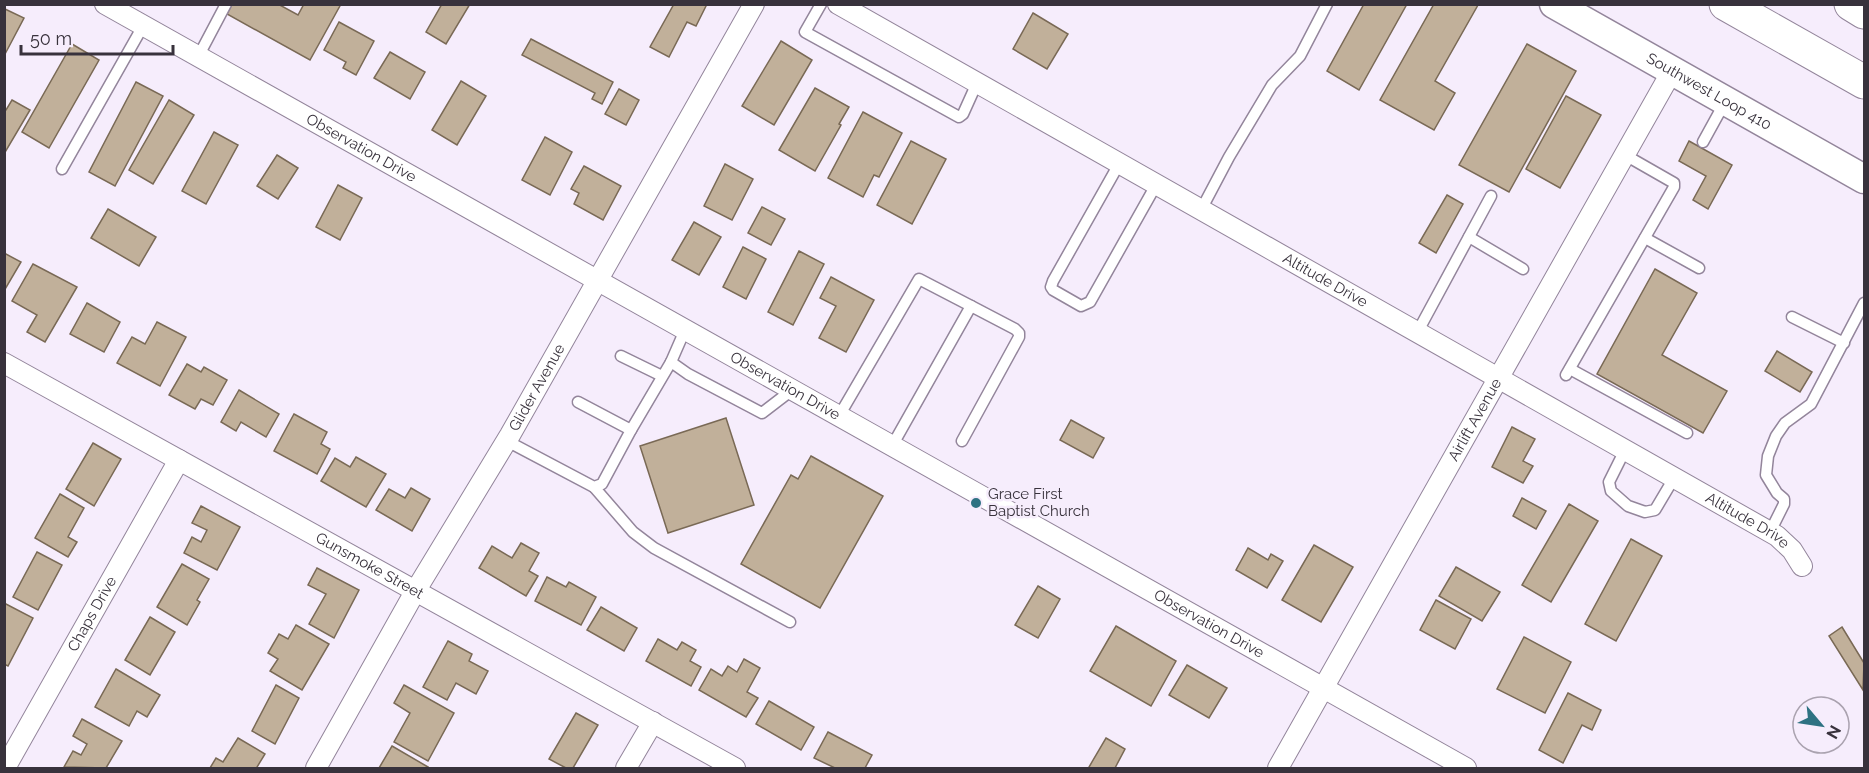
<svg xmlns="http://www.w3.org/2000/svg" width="1869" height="773" viewBox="0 0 1869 773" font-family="Raleway,sans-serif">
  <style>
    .building { fill: #c1b09a; stroke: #796955; stroke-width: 1.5 }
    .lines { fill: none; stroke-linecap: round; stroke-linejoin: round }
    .service-casing { stroke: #93859b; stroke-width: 13 }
    .minor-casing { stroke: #93859b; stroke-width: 22 }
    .secondary-casing { stroke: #93859b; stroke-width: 31 }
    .motorway-casing { stroke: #93859b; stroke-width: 35 }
    .service { stroke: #fff; stroke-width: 10 }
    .minor { stroke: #fff; stroke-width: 20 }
    .secondary { stroke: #fff; stroke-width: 28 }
    .motorway { stroke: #fff; stroke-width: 33 }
    .poi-dot { fill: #2e7282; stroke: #f6edfc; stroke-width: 2 }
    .labels { text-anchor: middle; stroke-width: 5; stroke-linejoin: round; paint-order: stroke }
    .street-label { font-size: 15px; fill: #38323c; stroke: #f6edfc }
    .poi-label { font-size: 15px; fill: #38323c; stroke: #f6edfc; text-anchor: start }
  </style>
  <rect width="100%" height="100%" fill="#f6edfc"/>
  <g class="building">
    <path d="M232,4H278L298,15L304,4H341L310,60L227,14Z"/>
    <path d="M442,4H470L446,44L426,32Z"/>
    <path d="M674,4H707L696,26L687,22L669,57L650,47Z"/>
    <path d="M1364,4H1407L1359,90L1327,71Z"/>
    <path d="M1434,4L1478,5L1435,81L1455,93L1434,130L1380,100Z"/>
    <path d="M5,9L24,18L4,56V10Z"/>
    <path d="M1033,13L1068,34L1047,69L1013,49Z"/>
    <path d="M339,22L374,41L356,75L343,68L346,62L324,50Z"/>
    <path d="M531,39L613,82L602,104L592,99L595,93L522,55Z"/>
    <path d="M781,41L812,60L774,125L742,106Z"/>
    <path d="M72,44L99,60L49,148L22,132Z"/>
    <path d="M1527,44L1576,71L1509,192L1459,165Z"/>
    <path d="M390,52L425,72L410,99L374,78Z"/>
    <path d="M461,81L486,96L457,145L432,130Z"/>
    <path d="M136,82L163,96L115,186L89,172Z"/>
    <path d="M815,88L849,107L839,124L841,125L815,171L779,150Z"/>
    <path d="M619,89L639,100L626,125L605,114Z"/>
    <path d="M1566,96L1601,115L1560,188L1526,169Z"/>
    <path d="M12,100L30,110L4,154V110H6Z"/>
    <path d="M169,100L194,115L153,184L129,170Z"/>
    <path d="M863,112L902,133L879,177L874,175L863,197L828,178Z"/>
    <path d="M214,132L238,145L206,204L182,191Z"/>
    <path d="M545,137L572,152L550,195L522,180Z"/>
    <path d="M911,141L946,159L912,224L877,205Z"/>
    <path d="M1689,141L1732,165L1708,209L1693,200L1706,176L1679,161Z"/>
    <path d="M277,155L298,168L278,199L257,186Z"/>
    <path d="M725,164L753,179L732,220L704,206Z"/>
    <path d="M584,166L621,186L603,220L574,204L579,193L571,189Z"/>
    <path d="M338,185L362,198L340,240L316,227Z"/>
    <path d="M1447,195L1463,204L1436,253L1419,243Z"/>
    <path d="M762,207L785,219L771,245L748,233Z"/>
    <path d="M108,209L156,237L139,266L91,238Z"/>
    <path d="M694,222L721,237L699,275L672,260Z"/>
    <path d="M743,247L766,259L746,299L723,287Z"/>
    <path d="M799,251L824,264L793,325L768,312Z"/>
    <path d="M4,253L21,262L4,291Z"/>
    <path d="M33,264L77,287L45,342L27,332L37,315L12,301Z"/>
    <path d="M1655,269L1697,293L1662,355L1727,391L1703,433L1597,374Z"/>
    <path d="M831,277L874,300L846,352L819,338L836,306L820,298Z"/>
    <path d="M87,303L120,322L104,352L70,334Z"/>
    <path d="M157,322L186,337L160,386L117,363L132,337L145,344Z"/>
    <path d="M1777,351L1812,372L1800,392L1765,371Z"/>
    <path d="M187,364L201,372L204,367L227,380L213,405L201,399L195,409L169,395Z"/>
    <path d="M239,390L279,414L266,437L241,422L236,431L221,422Z"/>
    <path d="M294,414L327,432L321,444L330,449L317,474L274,451Z"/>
    <path d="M726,418L754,505L668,533L640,446Z"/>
    <path d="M1071,420L1104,438L1093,458L1060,440Z"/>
    <path d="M1512,427L1535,439L1523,461L1533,466L1523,483L1492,467Z"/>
    <path d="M93,443L121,459L94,506L66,489Z"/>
    <path d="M811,456L883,496L820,608L741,564L791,475L798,479Z"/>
    <path d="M356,457L386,474L366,507L321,481L335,458L350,467Z"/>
    <path d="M411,488L430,499L412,531L376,510L389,489L405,498Z"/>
    <path d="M60,494L84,508L68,537L77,542L68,557L35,538Z"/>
    <path d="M1522,498L1546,511L1536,529L1513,516Z"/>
    <path d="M1569,504L1598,521L1551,602L1522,585Z"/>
    <path d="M201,506L240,527L217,570L184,553L192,537L201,542L207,530L192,523Z"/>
    <path d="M1631,539L1662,556L1616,641L1585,624Z"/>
    <path d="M521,543L539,553L529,571L538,576L526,596L479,568L492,546L512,558Z"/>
    <path d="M1314,545L1353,567L1321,622L1282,600Z"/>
    <path d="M1248,548L1268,560L1271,554L1283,561L1267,588L1236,570Z"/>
    <path d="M37,552L62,565L38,610L13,597Z"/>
    <path d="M182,564L209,579L197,600L200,602L187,625L157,607Z"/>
    <path d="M1456,567L1500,592L1482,621L1439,596Z"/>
    <path d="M317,568L359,590L334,638L309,624L326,594L308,585Z"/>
    <path d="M547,577L566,587L569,582L596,597L581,625L535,601Z"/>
    <path d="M1038,586L1060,599L1038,638L1015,625Z"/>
    <path d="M1436,600L1471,619L1455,649L1420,630Z"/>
    <path d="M4,603L33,618L8,666L4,664Z"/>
    <path d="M601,607L637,628L624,651L587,630Z"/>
    <path d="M150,617L175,632L150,675L125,660Z"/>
    <path d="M296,625L329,644L302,690L270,671L278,659L268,653L279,634L288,639Z"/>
    <path d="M1116,626L1176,661L1151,706L1090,671Z"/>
    <path d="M1842,627L1864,663L1863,690L1829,636Z"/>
    <path d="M1524,637L1571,662L1545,713L1497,689Z"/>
    <path d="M658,639L677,650L682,642L696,650L690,661L701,667L691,686L646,661Z"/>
    <path d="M448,641L472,654L469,661L488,671L476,694L456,683L447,700L423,687Z"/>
    <path d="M744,659L760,668L747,692L758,698L746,717L699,690L711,669L722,676L728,666L737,672Z"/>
    <path d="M1187,665L1227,688L1209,718L1169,695Z"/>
    <path d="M116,669L160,695L147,717L137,711L129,726L95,707Z"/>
    <path d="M276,685L299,698L275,744L252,731Z"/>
    <path d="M404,685L454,713L428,761L394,742L410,713L394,703Z"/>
    <path d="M1568,693L1601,710L1592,730L1582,725L1563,763L1539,750Z"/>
    <path d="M769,701L814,727L801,750L756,724Z"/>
    <path d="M576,713L598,725L573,768H566L549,759Z"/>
    <path d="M82,719L122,741L106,768L64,767L73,751L81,755L87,744L73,736Z"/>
    <path d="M828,732L872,755L865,768H835L814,758Z"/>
    <path d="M238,738L265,754L257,767L260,768H210L216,758L223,762Z"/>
    <path d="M1106,738L1125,749L1115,768H1092L1089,767Z"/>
    <path d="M392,746L428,767L427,768H379Z"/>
  </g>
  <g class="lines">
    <defs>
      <g id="service">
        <path d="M821,4L805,32L959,117L963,114L977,83"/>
        <path d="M198,57L226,4"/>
        <path d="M1703,142L1725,102"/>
        <path d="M1119,164L1053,281L1051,287L1053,290L1081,306L1090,302L1156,185"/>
        <path d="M62,169L143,26"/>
        <path d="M1201,210L1229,157L1272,85L1300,56L1327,4"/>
        <path d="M1469,237L1523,269"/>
        <path d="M1645,238L1699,268"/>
        <path d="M1792,317L1844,343"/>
        <path d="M685,330L671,362L688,374L762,413L792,390"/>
        <path d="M1417,333L1491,196"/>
        <path d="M621,356L662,376"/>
        <path d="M1570,369L1687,433"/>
        <path d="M1566,375L1674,187V183L1625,155"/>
        <path d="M578,402L631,430"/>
        <path d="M839,416L919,279L971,306L892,446"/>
        <path d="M507,441L594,487L602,484L631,430L671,362"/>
        <path d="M962,441L1019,337V333L1015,329L971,306"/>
        <path d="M1625,450L1609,482L1611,491L1628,506L1645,512L1655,510L1674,478"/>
        <path d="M594,487L633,532L654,548L790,622"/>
        <path d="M1770,532L1784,504V499L1777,493L1766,475L1768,456L1776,436L1785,423L1811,404L1864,303"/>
      </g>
      <g id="minor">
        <path id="s1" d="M105,4L1466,768"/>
        <path id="s2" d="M838,4L1777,536L1792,550L1802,566"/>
        <path id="s3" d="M4,363L735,768"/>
        <path id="s4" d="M5,768L179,460"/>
        <path id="s5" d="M316,768L416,590L510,435L754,4"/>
        <path d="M626,768L653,722"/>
        <path id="s6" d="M1278,768L1672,71"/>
      </g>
      <g id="secondary">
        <path id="s7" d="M1554,4L1864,179"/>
      </g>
      <g id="motorway">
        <path d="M1726,4L1864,82"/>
        <path d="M1851,4L1864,12"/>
      </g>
    </defs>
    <use href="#service" class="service-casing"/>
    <use href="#minor" class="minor-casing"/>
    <use href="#secondary" class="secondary-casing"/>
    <use href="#motorway" class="motorway-casing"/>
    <use href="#service" class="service"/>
    <use href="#minor" class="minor"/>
    <use href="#secondary" class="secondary"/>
    <use href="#motorway" class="motorway"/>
  </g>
  <circle class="poi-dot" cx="976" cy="503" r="6"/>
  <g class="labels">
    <g class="street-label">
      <text dy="5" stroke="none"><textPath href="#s7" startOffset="178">Southwest Loop 410</textPath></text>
      <text dy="5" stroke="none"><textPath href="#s1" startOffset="294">Observation Drive</textPath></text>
      <text dy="5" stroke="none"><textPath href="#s2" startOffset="560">Altitude Drive</textPath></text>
      <text dy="5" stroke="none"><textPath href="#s1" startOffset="780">Observation Drive</textPath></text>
      <text dy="5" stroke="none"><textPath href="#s5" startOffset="440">Glider Avenue</textPath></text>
      <text dy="5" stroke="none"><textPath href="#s6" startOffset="400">Airlift Avenue</textPath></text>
      <text dy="5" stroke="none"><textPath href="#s2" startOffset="1046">Altitude Drive</textPath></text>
      <text dy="5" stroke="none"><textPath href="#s3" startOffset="418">Gunsmoke Street</textPath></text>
      <text dy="5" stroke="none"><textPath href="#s4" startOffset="177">Chaps Drive</textPath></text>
      <text dy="5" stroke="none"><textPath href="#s1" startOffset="1266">Observation Drive</textPath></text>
    </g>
    <g class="poi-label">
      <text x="988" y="499">Grace First<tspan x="988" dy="17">Baptist Church</tspan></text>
    </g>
  </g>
  <rect width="1869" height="773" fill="none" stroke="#38323c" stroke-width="12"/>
  <g transform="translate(1821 725) rotate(119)"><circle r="28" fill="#f6edfc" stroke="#aaa2af" stroke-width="1.5"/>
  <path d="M0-4.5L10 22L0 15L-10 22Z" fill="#2e7282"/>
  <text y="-9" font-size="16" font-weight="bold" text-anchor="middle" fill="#38323c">N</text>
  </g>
  <path d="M21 45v9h152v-9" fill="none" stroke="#38323c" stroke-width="3"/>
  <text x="30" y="45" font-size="18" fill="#38323c" stroke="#f6edfc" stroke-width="4.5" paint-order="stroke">50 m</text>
</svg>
